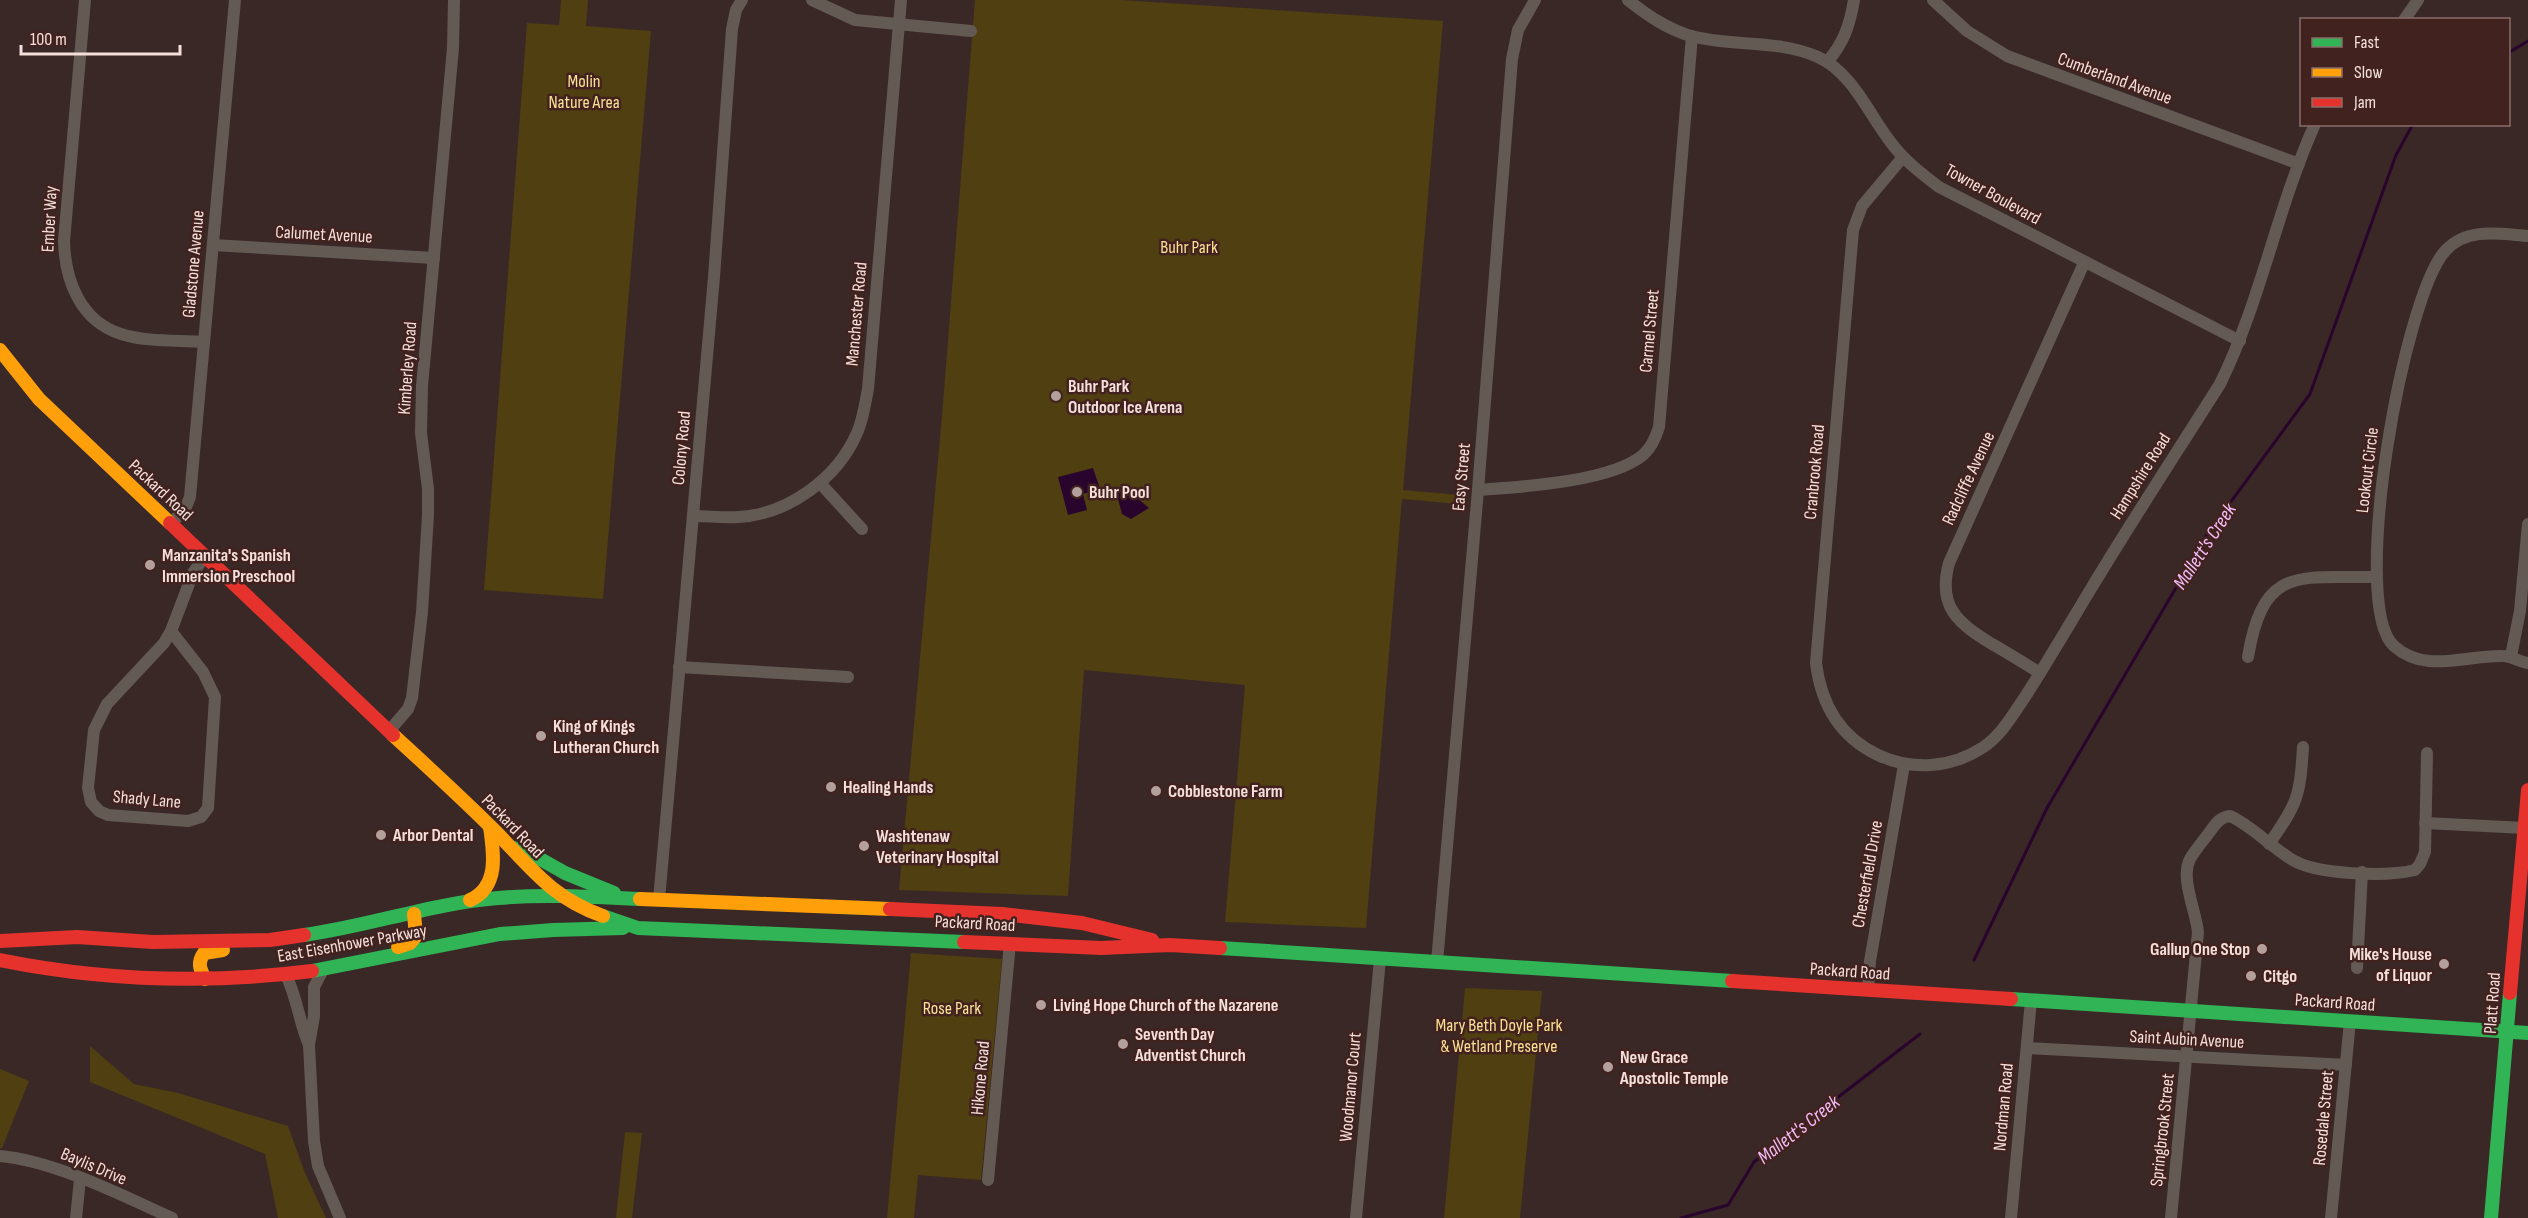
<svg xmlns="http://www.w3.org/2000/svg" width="2528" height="1218" viewBox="0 0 2528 1218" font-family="'Sofia Sans Condensed',sans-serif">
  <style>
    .green { fill: #4f3f11 }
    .water { fill: #29042c }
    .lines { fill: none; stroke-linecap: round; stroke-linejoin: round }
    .stream { stroke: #29042c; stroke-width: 3 }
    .street { stroke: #645a54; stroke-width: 12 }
    .fast { stroke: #30b455; stroke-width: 14 }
    .slow { stroke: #ff9f0a; stroke-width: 14 }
    .jam { stroke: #e5322d; stroke-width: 14 }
    .poi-dot { fill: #b39f9c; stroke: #42221f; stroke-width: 2 }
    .labels { text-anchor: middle; stroke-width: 5; stroke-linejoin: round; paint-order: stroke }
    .street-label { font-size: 18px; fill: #f4dfdb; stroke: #42221f }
    .park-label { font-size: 18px; fill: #fae195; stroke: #42221f }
    .poi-label { font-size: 18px; font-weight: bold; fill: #f4dfdb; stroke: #42221f; text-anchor: start }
    .water-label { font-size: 20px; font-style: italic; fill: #f2bcf7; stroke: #42221f }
  </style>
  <rect width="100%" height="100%" fill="#3a2827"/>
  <g class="green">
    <path d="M561,0H588L586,26L651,31L603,599L484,590L527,23L559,25Z"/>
    <path d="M975,0H1121L1443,21L1403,490L1460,495L1459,504L1402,499L1366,928L1225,922L1245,685L1084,670L1068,896L899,890L942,416Z"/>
    <path d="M911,953L1002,959L981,1180L918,1175L914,1218H887Z"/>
    <path d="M1465,988L1542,991L1520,1218H1444Z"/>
    <path d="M90,1046L134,1084L178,1093L288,1126L305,1173L326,1218H278L265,1154L90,1082Z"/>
    <path d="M0,1069L29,1081L2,1148H0Z"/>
    <path d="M625,1132L642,1133L632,1218H616Z"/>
  </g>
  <g class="water">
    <path d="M1093,468L1100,489L1083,494L1087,510L1068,515L1058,477Z"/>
    <path d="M1115,487L1125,488L1149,508L1131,519L1122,514Z"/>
  </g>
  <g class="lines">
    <g class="stream">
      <path d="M2508,53L2528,41"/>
      <path d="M1974,960L2047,808L2208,533L2310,394L2396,155L2413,124"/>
      <path d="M1681,1218L1728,1205L1754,1162L1920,1034"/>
    </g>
    <g class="street">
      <path d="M85,0L64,241C65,280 80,321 121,334C146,342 177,340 204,342"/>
      <path d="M812,0L855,20L971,31"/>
      <path d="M1628,0C1647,15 1667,29 1691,36C1732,47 1778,39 1818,57C1853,73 1869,115 1892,144C1905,161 1922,174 1939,187L2240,341"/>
      <path d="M1933,0L1967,31L2007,56L2299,164"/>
      <path d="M2404,20L2418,0"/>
      <path d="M1827,62C1844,43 1850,24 1854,0"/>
      <path d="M1903,157L1862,206L1853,230L1816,663C1821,704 1840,737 1878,755C1912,771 1951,768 1982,748C2000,737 2011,717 2023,700C2047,663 2069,625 2092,587C2133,519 2177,452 2220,384C2261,301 2277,208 2315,124"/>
      <path d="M2528,236C2500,234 2468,227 2446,250C2404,293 2348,605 2394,646C2425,674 2465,655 2503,656C2512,656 2518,662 2528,663"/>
      <path d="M213,245L434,258"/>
      <path d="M820,483L862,529"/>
      <path d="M1478,490C1520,487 1611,482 1643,455C1652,447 1656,437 1659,427L1692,36"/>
      <path d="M693,516C708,516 723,518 739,517C788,514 837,479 857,433C863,420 865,404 868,389L901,0"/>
      <path d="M171,524L186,507L190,497L235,0"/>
      <path d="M171,631L203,672L215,697L208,808L201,817L188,821L108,815L99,811L91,802L88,788L94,730L107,704L164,643L171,631L193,573L205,556"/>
      <path d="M2511,656L2520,611L2528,524"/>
      <path d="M2248,657C2263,565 2299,578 2376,577"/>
      <path d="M679,667L848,677"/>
      <path d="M2040,673C2024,663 2008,653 1992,644C1958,623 1937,607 1949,563L2084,263"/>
      <path d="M389,731L408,709L412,698L422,612L428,515V489L421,433L422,386L453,48L454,0"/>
      <path d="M2425,823L2525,828"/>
      <path d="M2269,844C2298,803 2300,796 2303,747"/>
      <path d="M659,900L714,277L732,29L736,10L742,0"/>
      <path d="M1437,962L1478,490L1512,59L1518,30L1535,0"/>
      <path d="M2357,968L2362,872"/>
      <path d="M323,970L314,987V1016L309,1045L314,1141L318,1166L340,1218"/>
      <path d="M286,975C297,997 299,1022 309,1045"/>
      <path d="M1868,990L1870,961L1904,765"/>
      <path d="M2027,1048L2346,1065"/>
      <path d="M0,1156C55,1161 121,1195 172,1218"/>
      <path d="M988,1180L1010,943"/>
      <path d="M76,1218L80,1179"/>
      <path d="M1356,1218L1380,959"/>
      <path d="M2011,1218L2031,1000"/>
      <path d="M2171,1218L2198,932C2196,911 2180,878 2190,859C2195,850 2203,841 2209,833C2215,825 2219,817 2230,816C2252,826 2270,846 2291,859C2315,875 2387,877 2415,870L2420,864L2425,852L2427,753"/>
      <path d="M2331,1218L2350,1021"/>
    </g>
    <g class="fast">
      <path d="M519,847L565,873L614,893"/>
      <path d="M603,916L638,928L964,942"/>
      <path d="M304,935C369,926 433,903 498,898C545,894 593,897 640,899"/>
      <path d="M1220,948L1732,981"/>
      <path d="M312,971L500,934L553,930L623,928"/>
      <path d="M2011,999L2528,1033"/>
      <path d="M2491,1218L2510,993"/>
    </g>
    <g class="slow">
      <path d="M0,350L39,399L170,523"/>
      <path d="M393,735C428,767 463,799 496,832C533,870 551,897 603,916"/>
      <path d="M640,899L890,909"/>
      <path d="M470,900C499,887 494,854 490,827"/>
      <path d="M398,947L410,943L416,936L414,914"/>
      <path d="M205,979C200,969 197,963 204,953L223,950"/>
    </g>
    <g class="jam">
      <path d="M170,523L393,735"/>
      <path d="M890,909L1002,914L1082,923L1152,940"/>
      <path d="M0,941L77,937L153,942L270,940L304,935"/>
      <path d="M964,942L1101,948L1170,945L1220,948"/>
      <path d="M0,960C104,981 207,984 312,971"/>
      <path d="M1732,981L2011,999"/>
      <path d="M2510,993L2528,790"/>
    </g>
  </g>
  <g class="poi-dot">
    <circle cx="1056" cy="396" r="6"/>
    <circle cx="1077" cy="492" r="6"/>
    <circle cx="150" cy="565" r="6"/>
    <circle cx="541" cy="736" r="6"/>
    <circle cx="831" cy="787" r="6"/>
    <circle cx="1156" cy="791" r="6"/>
    <circle cx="381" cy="835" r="6"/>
    <circle cx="864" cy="846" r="6"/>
    <circle cx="2262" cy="949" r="6"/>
    <circle cx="2444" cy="964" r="6"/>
    <circle cx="2251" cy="976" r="6"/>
    <circle cx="1041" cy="1005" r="6"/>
    <circle cx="1123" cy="1044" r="6"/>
    <circle cx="1608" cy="1067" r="6"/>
  </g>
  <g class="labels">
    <g class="street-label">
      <text transform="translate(2115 78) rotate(20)" y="6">Cumberland Avenue</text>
      <text transform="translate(1993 194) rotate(29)" y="6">Towner Boulevard</text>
      <text transform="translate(49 219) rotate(-87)" y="6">Ember Way</text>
      <text transform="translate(324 234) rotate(3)" y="6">Calumet Avenue</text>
      <text transform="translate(193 264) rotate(-85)" y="6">Gladstone Avenue</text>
      <text transform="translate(856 314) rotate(-85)" y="6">Manchester Road</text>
      <text transform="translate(1649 331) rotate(-85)" y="6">Carmel Street</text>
      <text transform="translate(407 368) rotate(-86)" y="6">Kimberley Road</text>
      <text transform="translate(681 448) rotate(-85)" y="6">Colony Road</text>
      <text transform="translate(2367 470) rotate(-83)" y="6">Lookout Circle</text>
      <text transform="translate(1814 472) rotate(-85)" y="6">Cranbrook Road</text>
      <text transform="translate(2140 476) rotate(-58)" y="6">Hampshire Road</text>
      <text transform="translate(1461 477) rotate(-85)" y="6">Easy Street</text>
      <text transform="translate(1968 478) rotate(-65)" y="6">Radcliffe Avenue</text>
      <text transform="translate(161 490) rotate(43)" y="6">Packard Road</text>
      <text transform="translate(147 799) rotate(5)" y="6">Shady Lane</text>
      <text transform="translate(513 826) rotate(46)" y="6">Packard Road</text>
      <text transform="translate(1867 874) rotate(-80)" y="6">Chesterfield Drive</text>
      <text transform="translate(975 923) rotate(3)" y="6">Packard Road</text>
      <text transform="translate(352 943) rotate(-10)" y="6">East Eisenhower Parkway</text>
      <text transform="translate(1850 971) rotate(4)" y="6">Packard Road</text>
      <text transform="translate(2335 1002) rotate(4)" y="6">Packard Road</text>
      <text transform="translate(2492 1003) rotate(-86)" y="6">Platt Road</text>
      <text transform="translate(2187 1039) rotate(3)" y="6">Saint Aubin Avenue</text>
      <text transform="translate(980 1078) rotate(-85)" y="6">Hikone Road</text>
      <text transform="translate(1350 1087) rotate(-85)" y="6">Woodmanor Court</text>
      <text transform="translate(2003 1107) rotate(-85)" y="6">Nordman Road</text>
      <text transform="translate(2323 1118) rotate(-85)" y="6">Rosedale Street</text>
      <text transform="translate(2162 1130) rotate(-84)" y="6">Springbrook Street</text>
      <text transform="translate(94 1166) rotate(23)" y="6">Baylis Drive</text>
    </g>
    <g class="park-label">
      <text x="584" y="87">Molin<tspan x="584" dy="21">Nature Area</tspan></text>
      <text x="1189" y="253">Buhr Park</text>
      <text x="952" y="1014">Rose Park</text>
      <text x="1499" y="1031">Mary Beth Doyle Park<tspan x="1499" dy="21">&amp; Wetland Preserve</tspan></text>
    </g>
    <g class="poi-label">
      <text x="1068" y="392">Buhr Park<tspan x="1068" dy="21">Outdoor Ice Arena</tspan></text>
      <text x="1089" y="498">Buhr Pool</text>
      <text x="162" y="561">Manzanita's Spanish<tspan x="162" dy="21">Immersion Preschool</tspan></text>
      <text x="553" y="732">King of Kings<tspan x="553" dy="21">Lutheran Church</tspan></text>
      <text x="843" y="793">Healing Hands</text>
      <text x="1168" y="797">Cobblestone Farm</text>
      <text x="393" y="841">Arbor Dental</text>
      <text x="876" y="842">Washtenaw<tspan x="876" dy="21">Veterinary Hospital</tspan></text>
      <text x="2250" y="955" text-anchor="end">Gallup One Stop</text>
      <text x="2432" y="960" text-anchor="end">Mike's House<tspan x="2432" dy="21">of Liquor</tspan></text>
      <text x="2263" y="982">Citgo</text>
      <text x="1053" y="1011">Living Hope Church of the Nazarene</text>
      <text x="1135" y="1040">Seventh Day<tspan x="1135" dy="21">Adventist Church</tspan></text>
      <text x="1620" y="1063">New Grace<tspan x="1620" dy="21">Apostolic Temple</tspan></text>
    </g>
    <g class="water-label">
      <text transform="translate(2204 546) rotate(-57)" y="7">Mallett's Creek</text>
      <text transform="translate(1798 1129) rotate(-38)" y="7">Mallett's Creek</text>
    </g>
  </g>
  <rect x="2300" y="18" width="210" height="108" fill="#42221f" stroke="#896e6a" stroke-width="1.5"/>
  <rect x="2312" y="38" width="30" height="9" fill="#30b455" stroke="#896e6a" stroke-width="1.5"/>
  <text x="2354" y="48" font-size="18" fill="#f4dfdb">Fast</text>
  <rect x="2312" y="68" width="30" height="9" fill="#ff9f0a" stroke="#896e6a" stroke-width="1.5"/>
  <text x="2354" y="78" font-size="18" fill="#f4dfdb">Slow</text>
  <rect x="2312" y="98" width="30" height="9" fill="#e5322d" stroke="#896e6a" stroke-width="1.5"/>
  <text x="2354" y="108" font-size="18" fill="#f4dfdb">Jam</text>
  <path d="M21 45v9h159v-9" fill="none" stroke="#f4dfdb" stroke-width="3"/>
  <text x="30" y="45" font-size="18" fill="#f4dfdb" stroke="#42221f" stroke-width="4.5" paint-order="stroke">100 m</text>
</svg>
